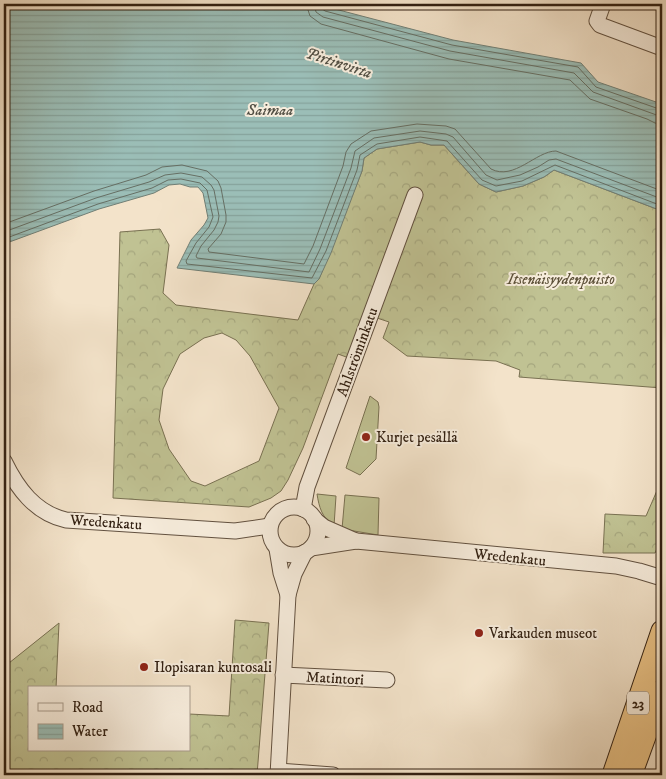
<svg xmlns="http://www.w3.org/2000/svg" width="666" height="779" viewBox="0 0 666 779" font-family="'IM FELL DW Pica',serif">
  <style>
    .grass { fill: #c0c293; stroke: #797152 }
    .forest { fill: url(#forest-crowns); stroke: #797152; fill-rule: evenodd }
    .water { fill: url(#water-rules); stroke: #717f75 }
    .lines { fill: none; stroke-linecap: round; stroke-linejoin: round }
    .shore { stroke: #666f64; stroke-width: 1 }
    .minor-casing { stroke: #625140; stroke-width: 17 }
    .highway-casing { stroke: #322012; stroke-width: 23 }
    .minor { stroke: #f7eddd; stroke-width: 15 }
    .highway { stroke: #eac285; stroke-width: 21 }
    .poi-dot { fill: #8f2418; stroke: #f7eddd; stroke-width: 2 }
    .labels { text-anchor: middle; stroke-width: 4; stroke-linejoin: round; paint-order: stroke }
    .shield { fill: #f7eddd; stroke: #6d5e4f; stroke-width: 1 }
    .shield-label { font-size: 14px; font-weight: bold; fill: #322012 }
    .park-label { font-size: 15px; font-style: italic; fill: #5d5139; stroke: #f7eddd }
    .street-label { font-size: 15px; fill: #322012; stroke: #f7eddd }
    .poi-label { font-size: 15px; fill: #322012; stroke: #f7eddd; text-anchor: start }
    .water-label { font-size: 16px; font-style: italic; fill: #524f44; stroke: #f7eddd }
  </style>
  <defs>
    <pattern id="forest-crowns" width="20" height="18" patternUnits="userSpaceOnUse" patternTransform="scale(1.25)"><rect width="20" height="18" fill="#c0c293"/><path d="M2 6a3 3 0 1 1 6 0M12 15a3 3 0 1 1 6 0" fill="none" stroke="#a5a67e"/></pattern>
    <pattern id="water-rules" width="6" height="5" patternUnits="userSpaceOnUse" patternTransform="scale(1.25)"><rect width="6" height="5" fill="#9bbeb7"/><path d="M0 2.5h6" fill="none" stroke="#86a39c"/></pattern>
  </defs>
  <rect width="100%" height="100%" fill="#f3e3ca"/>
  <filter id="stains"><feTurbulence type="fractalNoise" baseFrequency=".004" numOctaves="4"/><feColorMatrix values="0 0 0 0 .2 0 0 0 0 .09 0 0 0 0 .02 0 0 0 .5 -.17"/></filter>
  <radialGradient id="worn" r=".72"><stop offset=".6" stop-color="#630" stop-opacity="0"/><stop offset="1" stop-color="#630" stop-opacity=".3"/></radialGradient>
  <g class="grass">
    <path d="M370,396L378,402L379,407L376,459L360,475L346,468Z"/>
    <path d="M317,494L336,496L334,526C322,518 319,507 317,494Z"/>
    <path d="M345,495L379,498L378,535L342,529Z"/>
  </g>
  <g class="forest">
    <path d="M420,142L431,145H444L479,184L496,192L523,186L544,177L554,170L662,211V388L519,377L520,370L496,361L407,356L383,338L389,322L377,318L423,194L411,189L349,358L338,354L303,448L288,480L281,491L271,498L249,507L113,498L120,232L160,229L169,245L163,293L176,305L298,320L314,284L319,279L362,171L364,158L377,149ZM222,333L236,340L250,356L279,408L259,461L205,486L191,481L169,449L159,420L163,389L180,354L204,338Z"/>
    <path d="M662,479V538L655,553H603L605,514L646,516Z"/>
    <path d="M235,620L269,623L257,775H4V667L59,623L56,688H29V750H189V714L229,716Z"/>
  </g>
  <path class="water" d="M4,4H316L453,40L581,63L598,82L656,102L662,107V211L554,170L544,177L523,186L496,192L479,184L444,145H431L420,142L377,149L364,158L362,171L331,253L319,279L314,284L177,268L191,240L204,225L208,218L203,193L198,187H190L180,184L169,185L154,193L99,209L4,244Z"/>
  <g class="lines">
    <g class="shore">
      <path d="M306,4L310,16L321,24L449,59L570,80L590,99L647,119L655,123L662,124"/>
      <path d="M314,4L316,12L323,17L450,51L574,73L593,92L662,117"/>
      <path d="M320,4L321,8L325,11L452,45L578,67L596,87L662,110"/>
      <path d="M4,224L94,191L146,175L162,167L182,165L207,171L218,181L221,188L226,215V222L221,234L208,249L209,252L304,264L313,246L343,166L346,152L351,144L371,131L417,124L446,126L455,129L491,169C514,181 536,151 556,151L662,191"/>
      <path d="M4,232L96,198L149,182L165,175L181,173L202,177L211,185L214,190L219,216L218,222L214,230L201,246L196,256L197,258L309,272L320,249L351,168L355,151L374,138L420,131L446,134L453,137L486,175L497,180L520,175L538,167L549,160L556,159L662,199"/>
      <path d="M4,239L98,204L152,188L168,180L181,179L200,183L207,190L213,217L209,227L196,243L186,261L187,264L312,278L326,251L357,170L360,155L377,144L420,137L447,141L482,180L496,186L522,181L555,165L662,206"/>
    </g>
    <defs>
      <g id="minor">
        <path d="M603,4L597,21L600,25L662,48"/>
        <path d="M4,461C17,488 35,513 66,520L235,531L270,526"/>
        <circle cx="294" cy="531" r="24"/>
        <path d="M303,509L307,487L415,195"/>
        <path d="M314,519L324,527L356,541"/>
        <path d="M311,548L356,541L616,566L639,571L662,578"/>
        <path d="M277,549L281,573L288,595"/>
        <path d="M283,675L387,680"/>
        <path d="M278,771L333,775"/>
        <path d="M278,775L288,595L294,574L305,552"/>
      </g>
      <g id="highway">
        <path d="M613,775L662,631"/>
        <path d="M631,775L662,690"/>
      </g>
    </defs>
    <use href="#minor" class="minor-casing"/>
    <use href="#highway" class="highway-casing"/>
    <use href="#minor" class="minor"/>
    <use href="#highway" class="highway"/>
  </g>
  <g class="poi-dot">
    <circle cx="366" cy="437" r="5"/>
    <circle cx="479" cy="633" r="5"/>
    <circle cx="144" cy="667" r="5"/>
  </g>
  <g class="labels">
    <rect class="shield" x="627" y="691.5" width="22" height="23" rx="4"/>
    <g class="shield-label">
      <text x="638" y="708">23</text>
    </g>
    <g class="park-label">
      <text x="561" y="284">Itsenäisyydenpuisto</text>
    </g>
    <g class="street-label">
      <text transform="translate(357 352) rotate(-70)" y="5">Ahlströminkatu</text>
      <text transform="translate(106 522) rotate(4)" y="5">Wredenkatu</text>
      <text transform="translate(510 557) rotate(6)" y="5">Wredenkatu</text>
      <text transform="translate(335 678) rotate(3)" y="5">Matintori</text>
    </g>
    <g class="poi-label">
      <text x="376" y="442">Kurjet pesällä</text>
      <text x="489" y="638">Varkauden museot</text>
      <text x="154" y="672">Ilopisaran kuntosali</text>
    </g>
    <g class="water-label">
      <text transform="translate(339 62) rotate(18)" y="6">Pirtinvirta</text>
      <text x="270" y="115">Saimaa</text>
    </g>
  </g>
  <rect width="666" height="779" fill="none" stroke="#f3e3ca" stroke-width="20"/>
  <rect x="5" y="5" width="656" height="769" fill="none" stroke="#322012" stroke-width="2.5"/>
  <rect x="10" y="10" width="646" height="759" fill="none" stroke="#322012"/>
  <rect x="28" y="686" width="162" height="65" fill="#f7eddd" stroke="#a89b8c"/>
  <rect x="38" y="703" width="25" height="8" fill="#f7eddd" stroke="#a89b8c"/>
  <text x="72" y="712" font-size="15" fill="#322012">Road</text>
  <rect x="38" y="724" width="25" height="15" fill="url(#water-rules)" stroke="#a89b8c"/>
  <text x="72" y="736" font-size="15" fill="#322012">Water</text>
  <rect width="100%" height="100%" filter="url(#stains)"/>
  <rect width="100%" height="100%" fill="url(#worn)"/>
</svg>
